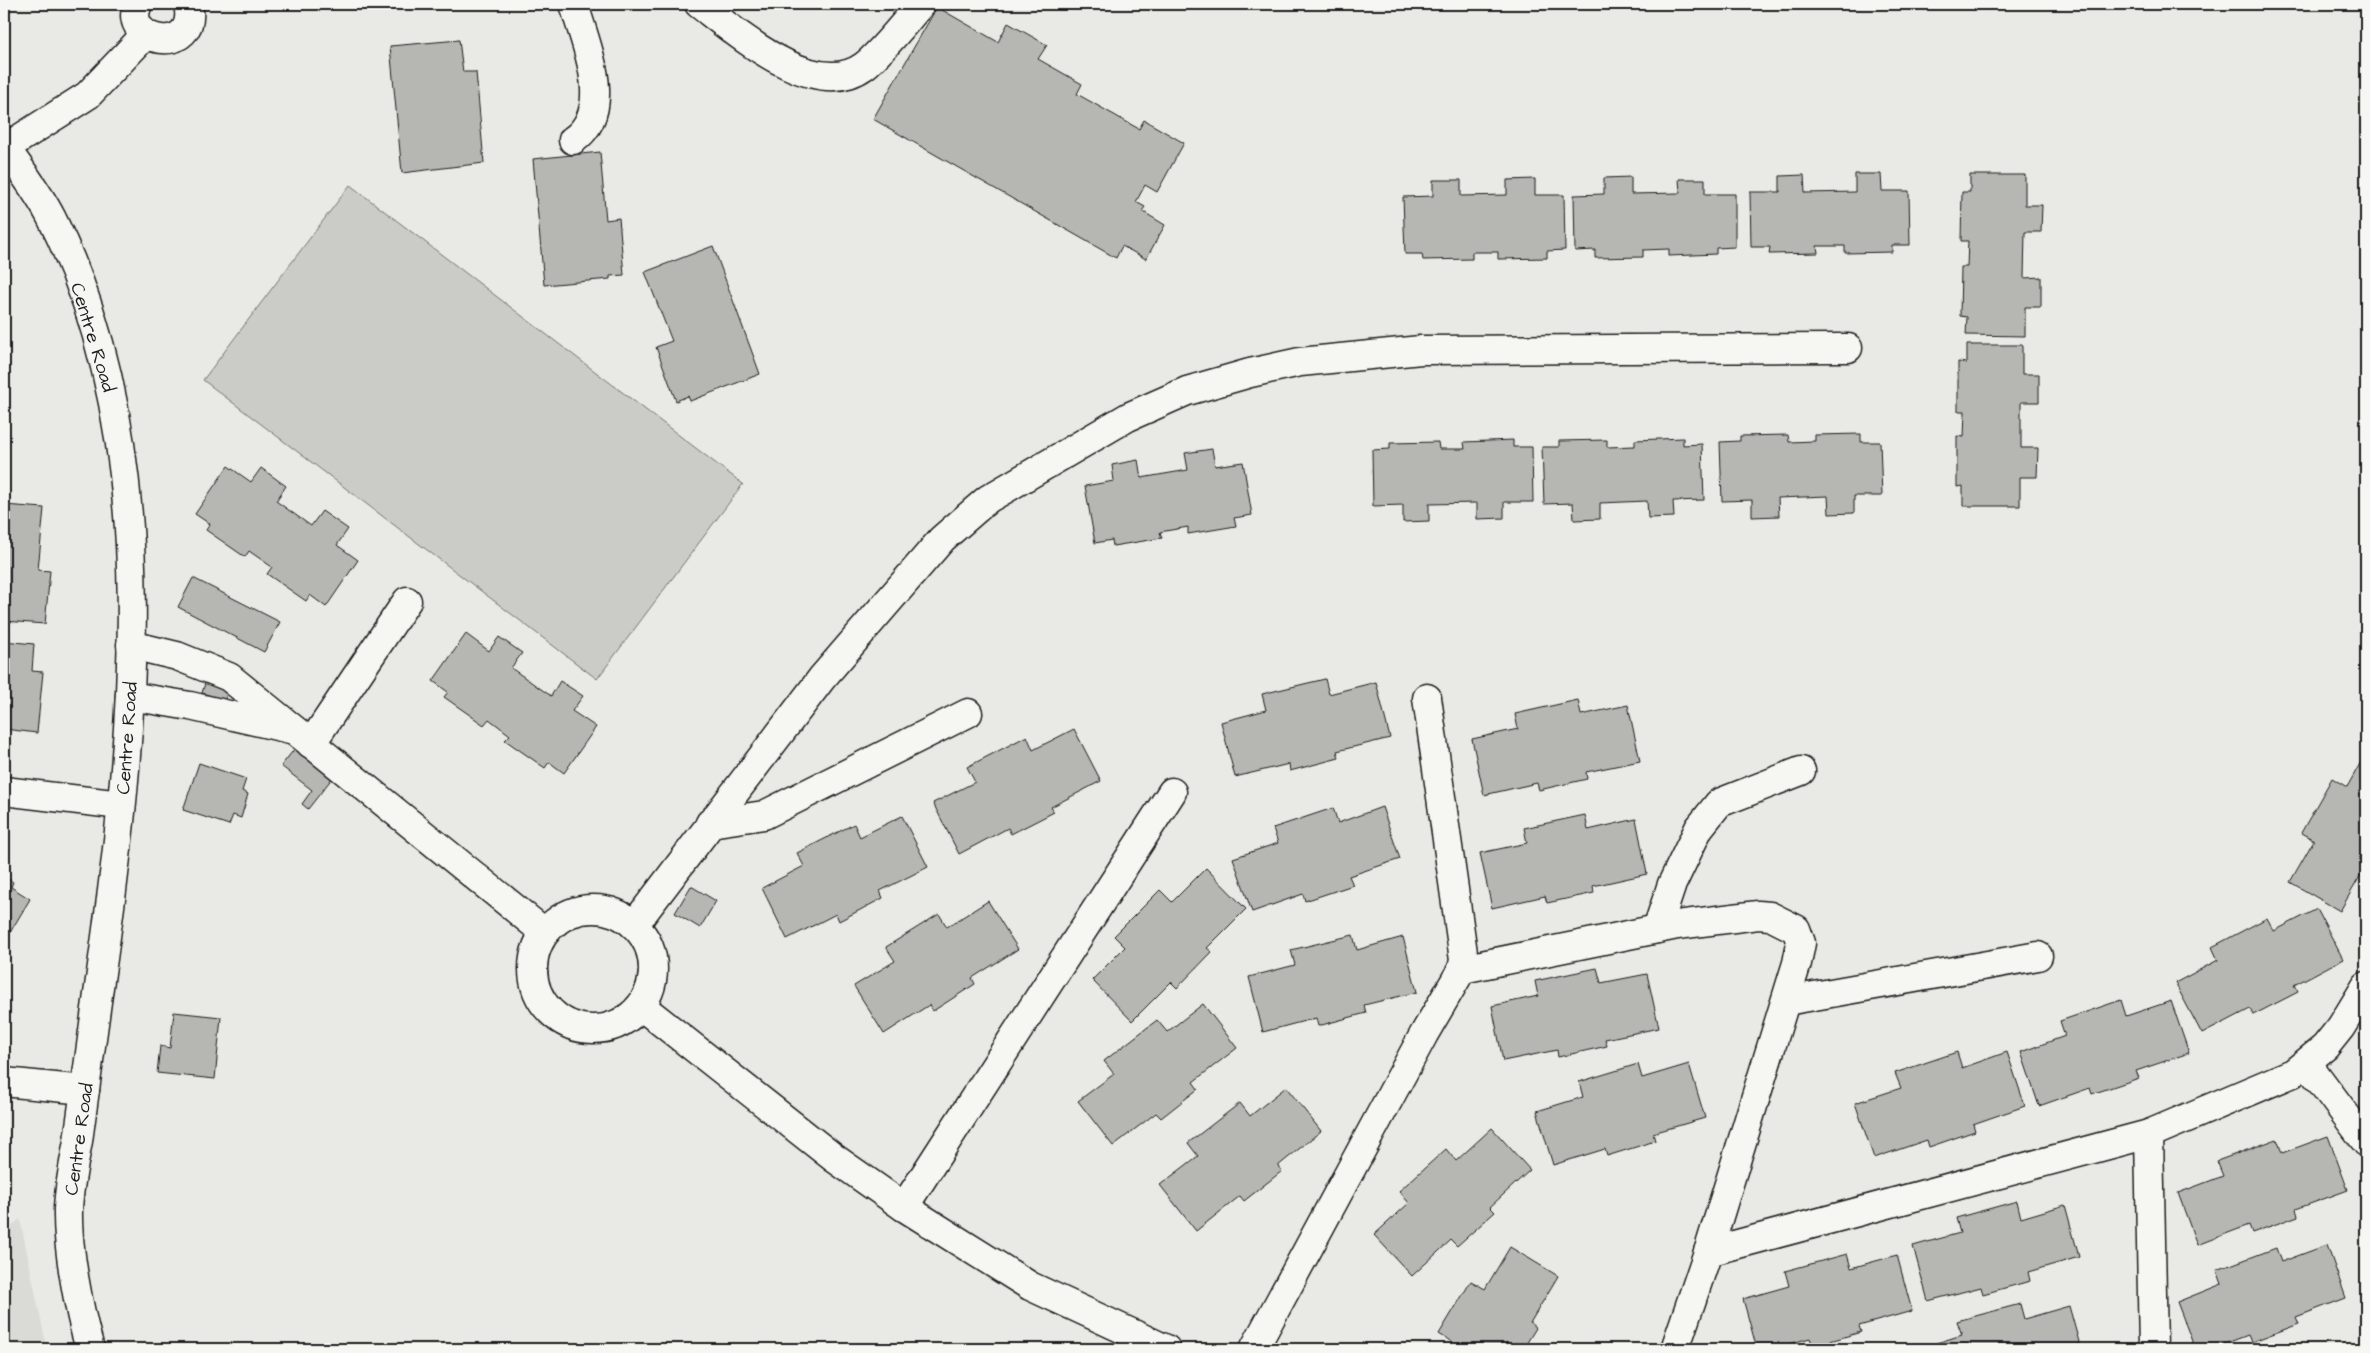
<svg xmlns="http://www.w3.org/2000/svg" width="2370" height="1353" viewBox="0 0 2370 1353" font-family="'Architects Daughter',sans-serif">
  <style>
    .built { fill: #dadad6 }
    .green { fill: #cbcbc7; stroke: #747472 }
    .building { fill: #b6b6b3; stroke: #1c1c1c }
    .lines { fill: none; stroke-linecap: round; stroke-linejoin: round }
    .minor-casing { stroke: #1c1c1c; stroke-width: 31 }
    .minor { stroke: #f6f6f2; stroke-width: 28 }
    .labels { text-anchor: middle; stroke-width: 4; stroke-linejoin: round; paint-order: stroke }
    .street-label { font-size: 19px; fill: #1c1c1c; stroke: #f6f6f2 }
  </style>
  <rect width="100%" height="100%" fill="#e9e9e5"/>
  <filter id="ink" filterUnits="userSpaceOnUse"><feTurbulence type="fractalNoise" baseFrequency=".02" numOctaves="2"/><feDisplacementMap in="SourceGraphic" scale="10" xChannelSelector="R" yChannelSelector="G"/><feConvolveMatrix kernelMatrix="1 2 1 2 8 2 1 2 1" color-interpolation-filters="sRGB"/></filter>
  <g filter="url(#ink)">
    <path class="built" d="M20,1219L47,1349H4V1233Z"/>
    <path class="green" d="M350,185L743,484L597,679L203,380Z"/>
    <g class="building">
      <path d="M937,7L998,42L1008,23L1047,45L1038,59L1082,84L1077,94L1139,129L1144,120L1184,143L1157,192L1145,185L1136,202L1145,207L1142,211L1165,225L1146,259L1122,246L1116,258L873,119Z"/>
      <path d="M459,40L463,72H476L484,163L402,173L390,46Z"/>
      <path d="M600,152L606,220L619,218L624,275L610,276V279L544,285L533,159Z"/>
      <path d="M1855,174H1881L1882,191H1909L1910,245H1892V252L1845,253V246H1817L1818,253L1769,254L1770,247H1751L1750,192H1780V176L1804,175L1805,193L1855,192Z"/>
      <path d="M1970,175H2025V205H2042L2041,232H2025L2024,278L2041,277V307H2025V336L1966,335L1967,317L1960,316L1961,267H1967L1968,241H1961L1962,192H1970Z"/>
      <path d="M1631,177V194L1680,193L1679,179H1705V194H1735V247L1716,248V254L1669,256V249L1643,250V257L1595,258V250L1575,251L1574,195L1604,194V178Z"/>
      <path d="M1535,179V195H1564L1565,250L1547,251V258L1498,259V252H1472V259L1423,260L1422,254H1405L1403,197L1433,196V180H1461V196L1507,195V180Z"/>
      <path d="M713,246L760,374L690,401L688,396L676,401L656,347L672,341L645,272Z"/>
      <path d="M1967,345H2022V374H2039V402H2021V448H2038L2037,477H2020V506H1963V486L1957,487V436L1964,437L1965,411H1958V362L1967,363Z"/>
      <path d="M1861,434V442H1880L1882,496H1854V513L1829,514L1828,496L1778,498L1779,516L1752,517V500L1722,501L1720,442L1740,441V436L1788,435L1789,442L1815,441V435Z"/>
      <path d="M1683,438V445L1702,444L1704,500L1673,501L1674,517L1648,518L1647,501L1600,503V519L1574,520L1573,503L1544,504L1542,447H1559V441L1607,440V447L1635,446V440Z"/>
      <path d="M1513,440V447H1532L1533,502H1504V518L1477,519V503L1429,504V521L1403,522V505L1373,506L1372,450L1390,449V443L1438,442L1439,449H1465L1464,442Z"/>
      <path d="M1212,449L1215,466L1243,462L1252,515L1234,518L1236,526L1188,534V527L1160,532L1162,538L1113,546L1112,540L1095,543L1085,486L1114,481L1112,465L1138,460L1141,478L1188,470L1185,453Z"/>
      <path d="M228,466L251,482L261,468L286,486L276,501L311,526L322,511L348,529L337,545L358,560L326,607L310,595L306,601L267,574L272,567L249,551L245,557L206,530L210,524L195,514Z"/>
      <path d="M4,505L44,508L38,570L50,571L45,624L4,621Z"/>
      <path d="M193,578L280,622L264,652L178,607Z"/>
      <path d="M466,634L489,651L499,637L522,653L511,668L551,696L560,681L583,696L572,711L596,727L564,773L549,762L545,768L505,740L510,735L489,719L484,725L444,697L448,692L433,681Z"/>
      <path d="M4,641L34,644L32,671L43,672L37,733L4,729Z"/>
      <path d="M1325,679L1329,694L1376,682L1390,738L1337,751L1339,758L1290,771L1289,764L1235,777L1221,722L1266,710L1262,694Z"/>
      <path d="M206,680L229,687L225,700L202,693Z"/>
      <path d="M1578,700L1581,715L1628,705L1640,761L1586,772L1587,779L1539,790L1537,783L1484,795L1472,739L1518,729L1515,714Z"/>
      <path d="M1074,729L1101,781L1051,807L1054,812L1011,834L1008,828L959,854L933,803L975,782L967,767L1027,736L1033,750Z"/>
      <path d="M296,747L333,777L308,809L302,804L312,790L281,766Z"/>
      <path d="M2366,753V866L2340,911L2290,882L2314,840L2301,833L2332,778L2347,787Z"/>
      <path d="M199,763L246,779L242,791L248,794L241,818L233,815L229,825L183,810Z"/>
      <path d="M1382,807L1400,859L1349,876L1353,885L1305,901L1303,894L1252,912L1233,858L1278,843L1273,828L1333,808L1338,823Z"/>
      <path d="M1585,815L1588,830L1636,819L1647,874L1593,886L1594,893L1547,903L1545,896L1492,908L1480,853L1527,843L1524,828Z"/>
      <path d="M902,816L928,867L880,891L883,898L839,921L836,914L787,939L762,888L804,866L797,853L854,824L860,837Z"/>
      <path d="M1206,868L1246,909L1207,948L1212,952L1177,988L1171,982L1132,1021L1092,980L1125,947L1114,936L1160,890L1172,902Z"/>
      <path d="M4,876L13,882L11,887L30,899L5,941Z"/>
      <path d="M691,886L716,901L700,928L675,913Z"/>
      <path d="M988,901L1018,949L972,978L975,984L933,1011L929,1005L884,1034L854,986L895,961L886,947L939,914L947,927Z"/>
      <path d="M2317,909L2343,959L2294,985L2298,992L2253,1015L2250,1009L2202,1034L2175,983L2218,960L2212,947L2267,918L2274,931Z"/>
      <path d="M1353,935L1357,950L1403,937L1417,992L1364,1005L1366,1013L1318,1026L1316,1018L1263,1032L1249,977L1295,965L1291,950Z"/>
      <path d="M1597,968L1601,983L1647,974L1659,1028L1605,1039L1607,1046L1558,1057L1557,1050L1503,1061L1492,1006L1538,996L1535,981Z"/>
      <path d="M2121,1000L2126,1016L2171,1001L2189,1053L2136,1071L2139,1078L2092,1094L2090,1088L2039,1106L2021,1052L2065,1036L2060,1021Z"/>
      <path d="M1203,1004L1237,1048L1193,1082L1198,1089L1161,1118L1156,1113L1113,1146L1078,1101L1114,1074L1104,1061L1157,1020L1167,1032Z"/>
      <path d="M174,1012L221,1017L215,1079L157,1073L160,1046L170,1048Z"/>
      <path d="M1957,1052L1962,1068L2007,1052L2025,1106L1973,1124L1975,1131L1929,1147L1927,1140L1874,1158L1855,1103L1901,1088L1895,1073Z"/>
      <path d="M1638,1064L1642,1078L1689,1064L1705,1118L1653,1133L1655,1141L1607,1156L1605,1149L1553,1165L1537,1111L1583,1097L1579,1082Z"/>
      <path d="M1286,1087L1321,1131L1278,1166L1282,1171L1244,1201L1240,1196L1196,1231L1160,1185L1198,1156L1188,1143L1240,1103L1250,1116Z"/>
      <path d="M1492,1128L1530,1170L1490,1207L1495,1212L1457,1246L1451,1240L1412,1276L1374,1235L1409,1203L1399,1191L1446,1149L1456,1161Z"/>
      <path d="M2328,1136L2348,1190L2296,1209L2298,1216L2252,1233L2249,1225L2197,1245L2178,1193L2223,1176L2217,1161L2277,1139L2282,1153Z"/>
      <path d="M2017,1201L2021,1218L2065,1205L2079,1257L2028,1272L2030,1281L1983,1294L1981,1287L1928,1301L1913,1246L1960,1233L1956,1218Z"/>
      <path d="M2327,1245L2346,1298L2296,1317L2299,1324L2251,1342L2248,1335L2211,1349H2195L2177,1302L2222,1284L2217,1270L2276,1248L2281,1262Z"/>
      <path d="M1510,1247L1558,1276L1530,1323L1536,1328L1523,1349H1448L1452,1342L1439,1334L1471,1281L1485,1289Z"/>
      <path d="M1847,1254L1851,1268L1897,1255L1912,1311L1859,1326L1861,1332L1813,1346L1810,1338L1771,1349H1757L1743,1299L1789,1286L1785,1271Z"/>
      <path d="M2020,1304L2024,1319L2069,1306L2081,1349H1917L1962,1335L1957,1321Z"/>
    </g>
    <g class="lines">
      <defs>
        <g id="minor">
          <path d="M138,4C119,42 200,59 188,4"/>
          <path d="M699,4C737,33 815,102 864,66C881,53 906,21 921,4"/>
          <path d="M573,140C616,110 585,44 574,4"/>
          <path d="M4,146C21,170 39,193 52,219C167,448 134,742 99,987C92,1038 85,1090 78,1141C74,1163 69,1186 68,1209C67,1248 79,1311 90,1349"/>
          <path d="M5,148L88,95L146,34"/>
          <path d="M131,645L177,656L229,677L544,932"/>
          <path d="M130,696L190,706L290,729"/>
          <path d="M311,744L407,601"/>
          <path d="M4,791L121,805"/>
          <path d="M710,823L764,815L968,713"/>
          <circle cx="593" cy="969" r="60"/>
          <path d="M634,925L822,678L942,539L988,499L1128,417L1187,391L1250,373L1300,362L1421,350L1848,348"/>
          <path d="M1657,929L1672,884L1699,828L1719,803L1801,771"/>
          <path d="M1462,969L1677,925L1758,915L1770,916L1796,929L1801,943L1797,963L1708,1252L1675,1349"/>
          <path d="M1786,1001L2038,956"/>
          <path d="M641,1006L834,1158L904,1207L1030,1286L1166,1349"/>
          <path d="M2307,1063L2366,1142"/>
          <path d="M4,1082L85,1090"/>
          <path d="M2149,1134L2153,1349"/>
          <path d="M904,1207L1172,792"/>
          <path d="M1708,1252L2149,1134L2293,1073L2325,1047L2341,1027L2366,986"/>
          <path d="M1254,1349L1424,1034L1462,969L1464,960L1427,698"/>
        </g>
      </defs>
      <use href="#minor" class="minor-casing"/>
      <use href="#minor" class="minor"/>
    </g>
  </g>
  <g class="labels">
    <g class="street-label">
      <text transform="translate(94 337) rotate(73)" y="7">Centre Road</text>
      <text transform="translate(126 738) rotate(-86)" y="7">Centre Road</text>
      <text transform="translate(78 1139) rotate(-82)" y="7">Centre Road</text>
    </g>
  </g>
  <rect width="2370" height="1353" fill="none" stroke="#f6f6f2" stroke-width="20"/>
  <rect x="10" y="10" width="2350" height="1333" fill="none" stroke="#1c1c1c" stroke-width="2" filter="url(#ink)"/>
</svg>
